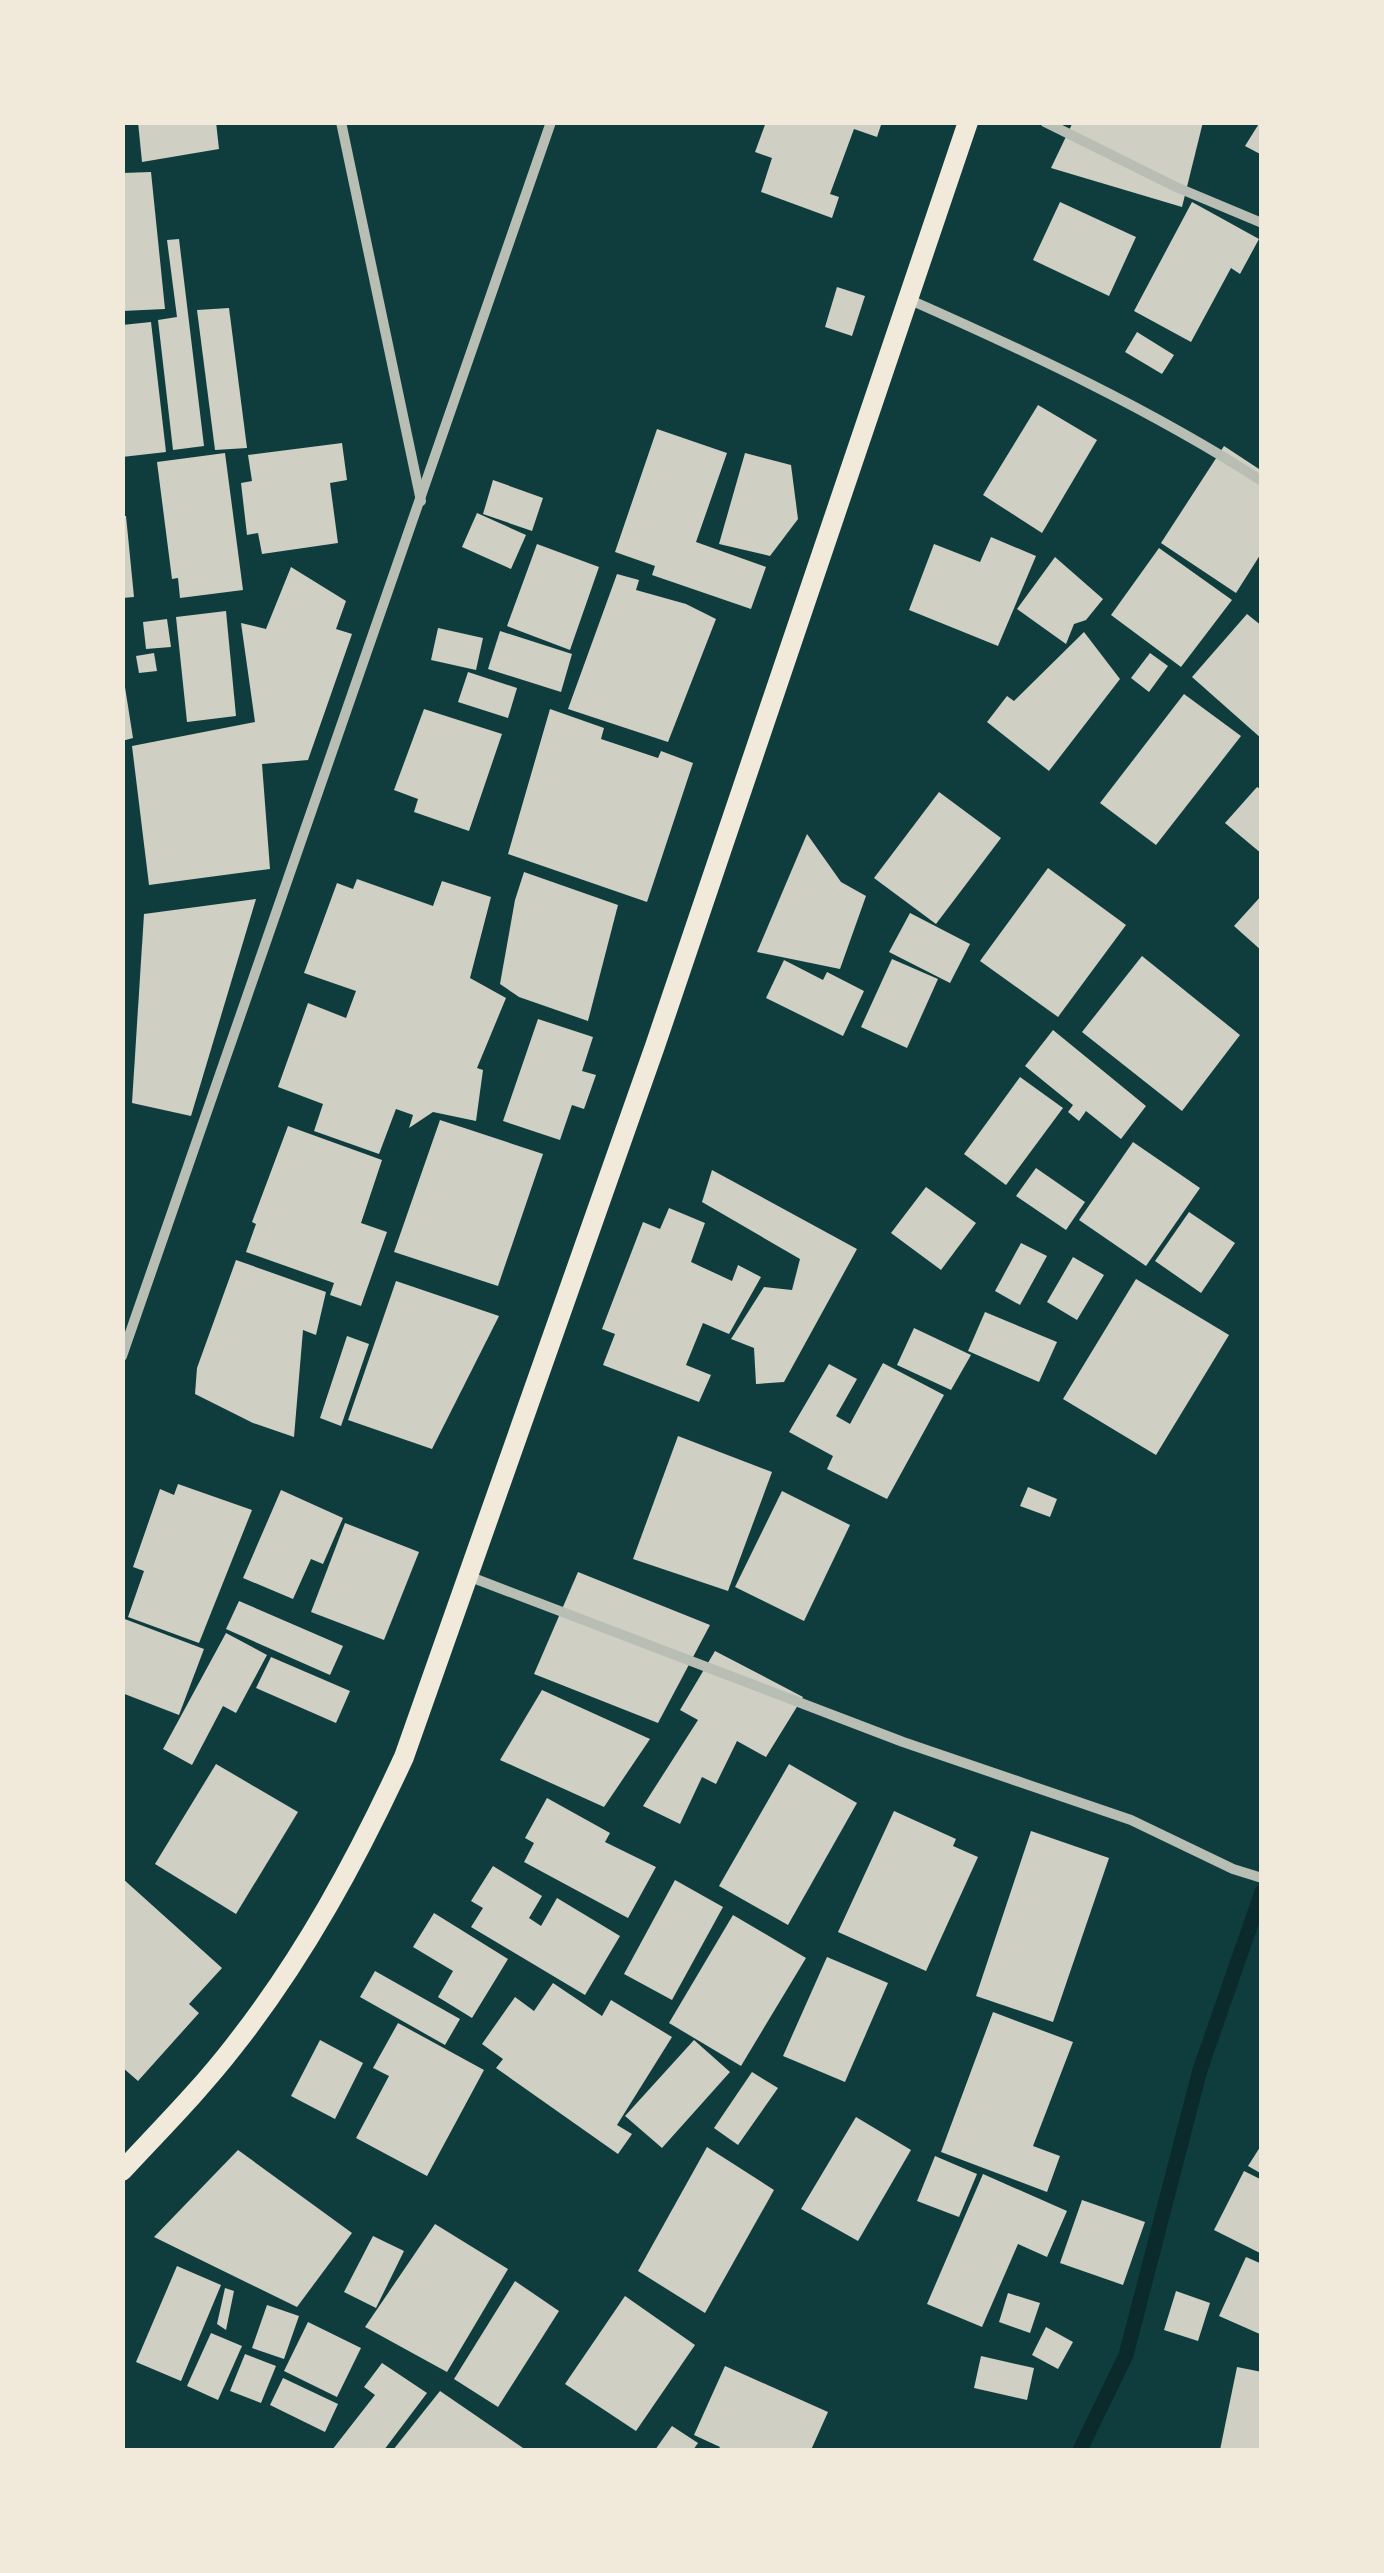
<svg xmlns="http://www.w3.org/2000/svg" width="1384" height="2573" viewBox="0 0 1384 2573" font-family="'DejaVu Sans',sans-serif">
  <style>
    .lines { fill: none; stroke-linecap: round; stroke-linejoin: round }
    .stream { stroke: #0a2a2b; stroke-width: 15 }
    .building { fill: #cfcfc3 }
    .minor { stroke: #b8beb3; stroke-width: 10 }
    .secondary { stroke: #f1e9da; stroke-width: 20 }
  </style>
  <rect width="100%" height="100%" fill="#0f3d3e"/>
  <g class="lines">
    <path class="stream" d="M1080,2450L1126,2355L1200,2070L1262,1892"/>
  </g>
  <g class="building">
    <path d="M138,122H216L219,149L142,162Z"/>
    <path d="M766,122H882L877,137L854,129L830,194L839,197L832,218L761,192L772,158L755,152Z"/>
    <path d="M1073,122H1203L1182,207L1051,168Z"/>
    <path d="M1260,122H1262V155L1245,146Z"/>
    <path d="M151,172L165,309L122,311V173Z"/>
    <path d="M1060,202L1136,237L1109,296L1033,260Z"/>
    <path d="M1192,202L1259,239L1240,274L1231,268L1191,342L1134,311Z"/>
    <path d="M179,239L204,446L173,450L158,320L177,317L167,240Z"/>
    <path d="M837,287L865,296L852,336L825,327Z"/>
    <path d="M229,308L247,448L215,450L197,310Z"/>
    <path d="M151,322L166,452L122,457V325Z"/>
    <path d="M1137,332L1174,355L1162,374L1125,352Z"/>
    <path d="M1038,405L1097,440L1042,533L983,495Z"/>
    <path d="M657,429L727,453L696,542L766,567L751,609L652,575L655,566L615,552Z"/>
    <path d="M342,443L347,480L330,483L338,543L262,554L258,533L247,535L241,483L252,481L248,455Z"/>
    <path d="M1224,446L1262,471V552L1236,593L1161,543Z"/>
    <path d="M225,453L243,590L180,598L178,578L172,579L157,462Z"/>
    <path d="M745,453L791,465L798,519L770,556L719,544Z"/>
    <path d="M493,480L543,498L532,531L483,514Z"/>
    <path d="M477,513L526,535L511,569L462,547Z"/>
    <path d="M122,516H126L134,597L122,598Z"/>
    <path d="M991,537L1036,556L998,646L909,610L934,544L980,562Z"/>
    <path d="M537,544L599,567L570,650L507,626Z"/>
    <path d="M1159,548L1232,600L1181,667L1111,615Z"/>
    <path d="M1055,557L1103,599L1086,620L1074,624L1066,644L1017,609Z"/>
    <path d="M291,567L346,601L336,629L352,634L308,760L262,764L270,869L149,885L132,746L255,722L241,623L266,629Z"/>
    <path d="M617,574L639,580L636,590L686,604L716,619L668,742L568,709Z"/>
    <path d="M226,611L236,716L187,722L176,617Z"/>
    <path d="M1247,614L1262,626V739L1192,677Z"/>
    <path d="M167,619L171,647L146,649L143,622Z"/>
    <path d="M438,628L483,638L476,670L431,660Z"/>
    <path d="M500,631L572,654L561,692L488,669Z"/>
    <path d="M1084,632L1120,679L1049,771L987,722L1007,696L1014,701Z"/>
    <path d="M154,653L157,671L139,673L136,656Z"/>
    <path d="M1150,653L1168,666L1149,692L1131,678Z"/>
    <path d="M122,668L133,738L122,741Z"/>
    <path d="M468,672L517,688L508,718L458,702Z"/>
    <path d="M1184,694L1241,736L1156,845L1100,803Z"/>
    <path d="M424,709L502,734L469,831L414,812L418,799L394,790Z"/>
    <path d="M550,709L604,728L601,739L658,758L661,751L693,763L647,902L508,854Z"/>
    <path d="M1257,787L1262,790V854L1225,823Z"/>
    <path d="M939,792L1001,838L936,924L874,878Z"/>
    <path d="M807,834L841,882L866,896L840,969L757,952Z"/>
    <path d="M1048,868L1126,925L1058,1017L980,961Z"/>
    <path d="M524,872L618,905L588,1021L519,997L500,984L515,900Z"/>
    <path d="M357,879L433,906L442,881L491,897L470,978L506,998L477,1068L483,1070L476,1121L433,1112L409,1128L413,1115L396,1109L379,1154L314,1131L323,1104L278,1087L308,1003L346,1018L356,991L304,973L337,883L353,889Z"/>
    <path d="M1262,895V951L1234,926Z"/>
    <path d="M256,899L191,1116L132,1103L144,914Z"/>
    <path d="M910,913L970,944L950,983L889,952Z"/>
    <path d="M1142,956L1240,1035L1182,1111L1082,1032Z"/>
    <path d="M892,959L938,979L907,1048L861,1027Z"/>
    <path d="M784,960L823,980L827,972L864,991L843,1036L766,998Z"/>
    <path d="M538,1019L593,1037L582,1071L596,1075L584,1109L572,1105L560,1140L503,1121Z"/>
    <path d="M1053,1030L1146,1106L1121,1139L1086,1111L1079,1121L1068,1112L1073,1105L1025,1066Z"/>
    <path d="M1020,1077L1063,1108L1006,1185L964,1154Z"/>
    <path d="M440,1120L543,1154L498,1286L394,1252Z"/>
    <path d="M288,1126L382,1160L361,1223L387,1232L361,1306L330,1295L334,1283L246,1252L256,1224L252,1222Z"/>
    <path d="M1133,1142L1200,1188L1146,1266L1079,1220Z"/>
    <path d="M1036,1168L1085,1202L1066,1230L1016,1196Z"/>
    <path d="M712,1170L857,1249L784,1382L756,1384L754,1348L731,1339L764,1287L792,1290L800,1259L702,1202Z"/>
    <path d="M926,1187L976,1223L941,1270L891,1233Z"/>
    <path d="M669,1208L705,1223L691,1262L732,1281L738,1265L761,1277L729,1334L703,1323L686,1365L711,1375L699,1402L603,1365L615,1334L602,1329L643,1222L660,1229Z"/>
    <path d="M1189,1212L1235,1243L1201,1293L1155,1261Z"/>
    <path d="M1021,1243L1047,1256L1020,1305L995,1291Z"/>
    <path d="M1073,1257L1104,1275L1077,1320L1047,1302Z"/>
    <path d="M236,1260L326,1292L316,1335L303,1330L294,1437L253,1423L195,1394L197,1368Z"/>
    <path d="M1136,1279L1229,1335L1156,1455L1063,1399Z"/>
    <path d="M396,1281L499,1316L432,1449L348,1420Z"/>
    <path d="M985,1312L1057,1342L1039,1382L968,1351Z"/>
    <path d="M914,1328L971,1355L951,1390L897,1365Z"/>
    <path d="M347,1336L369,1344L341,1426L320,1418Z"/>
    <path d="M883,1363L944,1395L887,1499L827,1469L833,1456L789,1432L829,1364L857,1379L836,1416L850,1424Z"/>
    <path d="M678,1436L772,1472L728,1591L633,1559Z"/>
    <path d="M178,1484L252,1510L199,1643L128,1617L144,1571L133,1567L160,1489L174,1495Z"/>
    <path d="M1028,1487L1057,1499L1050,1517L1020,1506Z"/>
    <path d="M281,1490L343,1518L323,1564L311,1559L293,1599L243,1578Z"/>
    <path d="M782,1491L850,1525L804,1621L735,1587Z"/>
    <path d="M345,1523L419,1552L384,1640L311,1612Z"/>
    <path d="M578,1572L710,1625L658,1723L534,1674Z"/>
    <path d="M239,1601L343,1646L330,1675L226,1629Z"/>
    <path d="M122,1618L204,1649L179,1715L122,1693Z"/>
    <path d="M226,1633L267,1655L236,1713L223,1706L192,1765L163,1749Z"/>
    <path d="M715,1651L803,1697L766,1757L737,1741L716,1784L702,1777L680,1824L643,1806L698,1720L680,1710Z"/>
    <path d="M271,1657L350,1691L336,1723L256,1688Z"/>
    <path d="M542,1690L650,1739L604,1807L500,1760Z"/>
    <path d="M216,1764L298,1812L236,1914L155,1864Z"/>
    <path d="M789,1764L857,1803L788,1925L719,1886Z"/>
    <path d="M547,1798L610,1833L605,1842L656,1867L628,1918L524,1862L534,1843L525,1838Z"/>
    <path d="M894,1811L956,1839L953,1846L978,1857L926,1971L838,1932Z"/>
    <path d="M1031,1831L1109,1858L1053,2022L976,1996Z"/>
    <path d="M493,1866L542,1896L529,1918L541,1926L557,1898L620,1936L585,1995L471,1927L483,1908L471,1901Z"/>
    <path d="M122,1878L222,1968L189,2004L199,2013L138,2081L122,2067Z"/>
    <path d="M675,1880L723,1907L672,2000L624,1974Z"/>
    <path d="M434,1913L508,1959L472,2018L438,1997L453,1971L413,1947Z"/>
    <path d="M733,1915L806,1958L741,2066L669,2023Z"/>
    <path d="M827,1957L888,1983L845,2082L783,2056Z"/>
    <path d="M375,1971L460,2019L445,2045L360,1997Z"/>
    <path d="M553,1983L602,2016L611,2000L672,2037L617,2125L632,2134L618,2154L496,2068L503,2059L482,2044L515,1997L534,2011Z"/>
    <path d="M993,2012L1073,2042L1033,2146L1060,2156L1047,2192L941,2152Z"/>
    <path d="M398,2023L484,2070L427,2176L356,2138L389,2076L373,2068Z"/>
    <path d="M320,2040L363,2063L335,2119L291,2096Z"/>
    <path d="M694,2040L730,2072L662,2148L625,2116Z"/>
    <path d="M752,2072L778,2088L738,2145L714,2128Z"/>
    <path d="M856,2117L911,2150L858,2241L801,2209Z"/>
    <path d="M1262,2144V2174L1248,2166Z"/>
    <path d="M707,2147L774,2190L705,2313L638,2271Z"/>
    <path d="M238,2150L352,2233L297,2307L154,2237Z"/>
    <path d="M935,2156L977,2174L959,2217L917,2201Z"/>
    <path d="M1244,2171L1262,2180V2254L1214,2230Z"/>
    <path d="M983,2174L1067,2211L1047,2257L1018,2244L982,2327L927,2304Z"/>
    <path d="M1082,2200L1145,2222L1123,2285L1060,2263Z"/>
    <path d="M435,2224L508,2269L447,2372L365,2327Z"/>
    <path d="M373,2236L404,2251L376,2308L344,2292Z"/>
    <path d="M1246,2257L1262,2264V2335L1219,2316Z"/>
    <path d="M177,2266L221,2285L181,2381L136,2362Z"/>
    <path d="M515,2281L559,2311L498,2407L454,2379Z"/>
    <path d="M225,2288L234,2291L226,2330L217,2324Z"/>
    <path d="M1176,2291L1210,2303L1198,2341L1164,2330Z"/>
    <path d="M1008,2293L1040,2303L1030,2333L999,2322Z"/>
    <path d="M625,2296L695,2345L636,2431L565,2384Z"/>
    <path d="M267,2305L299,2316L284,2359L252,2348Z"/>
    <path d="M308,2322L361,2348L337,2397L284,2371Z"/>
    <path d="M1046,2327L1073,2342L1058,2369L1032,2355Z"/>
    <path d="M211,2333L242,2346L218,2400L187,2386Z"/>
    <path d="M245,2354L276,2366L261,2403L230,2391Z"/>
    <path d="M981,2356L1034,2368L1027,2400L974,2388Z"/>
    <path d="M382,2363L427,2393L384,2450H332L375,2395L364,2387Z"/>
    <path d="M725,2366L828,2412L811,2450H718L720,2447L694,2435Z"/>
    <path d="M1237,2367L1262,2372V2450H1220Z"/>
    <path d="M283,2378L338,2404L325,2432L270,2405Z"/>
    <path d="M440,2391L526,2450H393Z"/>
    <path d="M672,2426L698,2443L693,2450H655Z"/>
  </g>
  <g class="lines">
    <g class="minor">
      <path d="M341,122L421,501"/>
      <path d="M1045,122L1176,187L1262,223"/>
      <path d="M908,299C1030,353 1150,409 1262,481"/>
      <path d="M122,1356L551,122"/>
      <path d="M468,1576L903,1742L1131,1820L1233,1869L1262,1878"/>
    </g>
    <path class="secondary" d="M122,2171C160,2130 200,2090 234,2046C304,1957 357,1859 404,1757L655,1046L968,122"/>
  </g>
  <rect width="1384" height="2573" fill="none" stroke="#f1e9da" stroke-width="250"/>
</svg>
